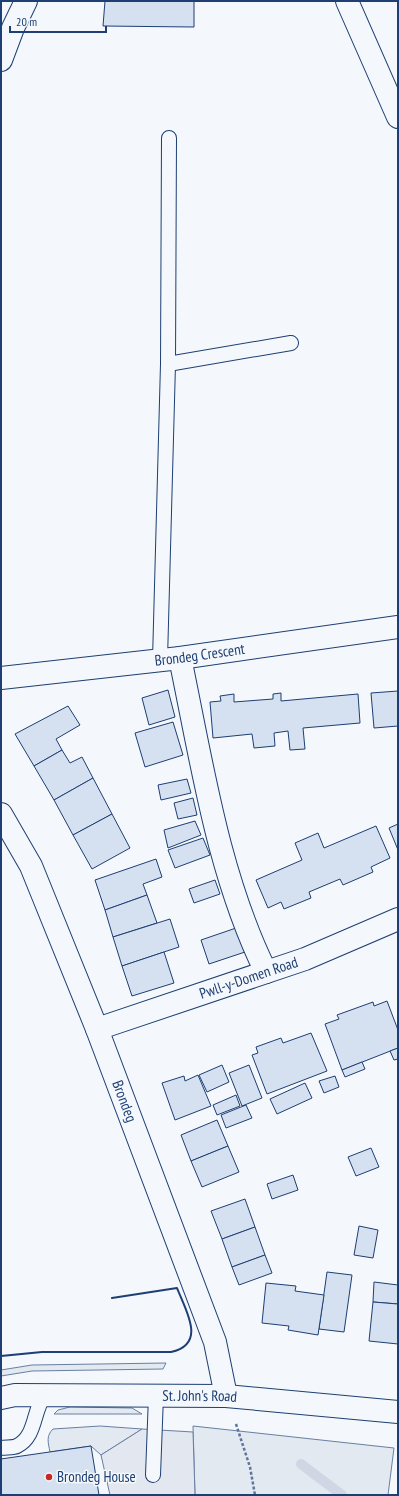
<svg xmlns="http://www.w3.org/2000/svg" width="399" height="1496" viewBox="0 0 399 1496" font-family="'PT Sans Narrow',sans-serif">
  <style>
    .green { fill: #e3e9f0; stroke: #687fa3 }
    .parking { fill: #e3e8f0; stroke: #687fa3 }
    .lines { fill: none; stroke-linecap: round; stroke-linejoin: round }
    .stream { stroke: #cfd7e4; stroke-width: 10 }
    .building { fill: #d5e0f0; stroke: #1d3f73 }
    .lane-casing { stroke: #1d3f73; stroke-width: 16 }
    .street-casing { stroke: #1d3f73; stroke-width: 24 }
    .secondary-casing { stroke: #1d3f73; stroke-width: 24 }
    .path { stroke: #5e769c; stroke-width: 2.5; stroke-dasharray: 3 2; stroke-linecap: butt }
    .lane { stroke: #f4f7fb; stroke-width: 14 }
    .street { stroke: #f4f7fb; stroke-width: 22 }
    .secondary { stroke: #f4f7fb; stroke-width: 22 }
    .wall { stroke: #1d3f73; stroke-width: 2 }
    .poi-dot { fill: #c62828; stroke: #f4f7fb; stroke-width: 1.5 }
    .labels { text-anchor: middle; stroke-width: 3; stroke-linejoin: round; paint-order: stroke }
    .street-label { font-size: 15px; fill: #1d3f73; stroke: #f4f7fb }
    .poi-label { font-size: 15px; fill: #1d3f73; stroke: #f4f7fb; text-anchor: start }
  </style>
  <rect width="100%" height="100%" fill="#f4f7fb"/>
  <g class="green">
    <path d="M166,1363L163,1369L32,1371L1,1376V1370L32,1365Z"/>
    <path d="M70,1407L132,1408L142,1414H54L58,1410Z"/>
    <path d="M100,1426L142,1429L101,1455L91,1446L50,1452C48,1442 46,1436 53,1429Z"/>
    <path d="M193,1426L394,1448L388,1495H195Z"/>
  </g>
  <path class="parking" d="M142,1429L193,1432L195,1495H110L101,1455Z"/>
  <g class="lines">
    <path class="stream" d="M301,1464L342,1495"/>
  </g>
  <g class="building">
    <path d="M105,1H194V27L103,26Z"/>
    <path d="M168,690L175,717L149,725L142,698Z"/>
    <path d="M398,691V726L374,728L371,693Z"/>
    <path d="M281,693V701L358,694L360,723L303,728L305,749L290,750L288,731L274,733L275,746L254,748L252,734L213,738L210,702L221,701L220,696L234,694V702L273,699V694Z"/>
    <path d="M68,706L80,725L56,739L62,750L34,766L15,734Z"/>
    <path d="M173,722L183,755L145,767L135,733Z"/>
    <path d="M62,750L70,763L82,757L93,778L54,800L34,766Z"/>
    <path d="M93,778L112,814L73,835L54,800Z"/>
    <path d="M187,779L191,793L161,800L158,785Z"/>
    <path d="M193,798L197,815L178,819L174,803Z"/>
    <path d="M112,814L130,848L92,869L73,835Z"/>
    <path d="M195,821L201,835L168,848L164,830Z"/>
    <path d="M398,824V850L389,828Z"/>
    <path d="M376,826L390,858L371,867L373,872L343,885L340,879L309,892L311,898L284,909L281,902L268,908L256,880L302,860L295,843L318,833L324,848Z"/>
    <path d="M203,838L210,855L175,868L168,850Z"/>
    <path d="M156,859L162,877L143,884L147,895L105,910L95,880Z"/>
    <path d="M215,880L220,894L194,903L189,889Z"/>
    <path d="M147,895L157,923L113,937L105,910Z"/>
    <path d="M170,919L179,947L122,966L113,937Z"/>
    <path d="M239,927L248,951L209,964L201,940Z"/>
    <path d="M164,952L174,983L132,996L122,966Z"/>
    <path d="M387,1001L398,1030V1048L342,1070L325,1024L339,1019L337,1015L373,1002L374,1006Z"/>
    <path d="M311,1033L327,1071L267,1094L252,1055L258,1053L256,1047L281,1038L283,1043Z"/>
    <path d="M398,1048V1059L394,1060L390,1051Z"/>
    <path d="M362,1062L365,1069L345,1077L342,1070Z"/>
    <path d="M222,1065L229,1082L207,1092L199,1075Z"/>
    <path d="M249,1065L262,1098L242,1106L229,1073Z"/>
    <path d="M198,1075L211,1106L175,1120L162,1083L184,1076L185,1081Z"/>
    <path d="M335,1076L339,1087L324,1093L319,1081Z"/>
    <path d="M305,1083L312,1098L277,1114L270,1099Z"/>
    <path d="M236,1095L240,1106L217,1115L213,1105Z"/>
    <path d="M246,1105L252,1118L226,1128L221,1115Z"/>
    <path d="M217,1120L228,1146L191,1161L181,1135Z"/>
    <path d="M228,1146L239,1172L202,1187L191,1161Z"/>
    <path d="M371,1148L379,1167L356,1176L348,1157Z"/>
    <path d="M293,1175L298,1190L272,1199L267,1184Z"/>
    <path d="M245,1199L255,1227L222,1239L211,1211Z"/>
    <path d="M359,1226L378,1230L373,1258L354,1255Z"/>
    <path d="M255,1227L265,1255L232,1267L222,1239Z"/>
    <path d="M265,1255L272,1273L239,1285L232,1267Z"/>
    <path d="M327,1272L352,1275L344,1332L319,1329Z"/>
    <path d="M374,1282L398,1285V1304L373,1302Z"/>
    <path d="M266,1283L296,1286L295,1291L324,1295L318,1335L288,1330L289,1326L262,1323Z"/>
    <path d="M373,1302L398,1304V1344L369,1341Z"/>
    <path d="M91,1446L99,1495H1V1459Z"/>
  </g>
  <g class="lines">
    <defs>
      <g id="lane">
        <path d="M168,364L291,343"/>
        <path d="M160,660L168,364L169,138"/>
        <path d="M1,1448C6,1447 13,1448 17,1446C36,1437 33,1411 44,1396"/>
        <path d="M153,1475L156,1396"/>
      </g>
      <g id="street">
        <path d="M347,1L398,117"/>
        <path d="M1,60L13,28L26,1"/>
        <path d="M180,658C202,763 218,875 266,972"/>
        <path id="s1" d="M1,678L180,658L398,627"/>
        <path id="s2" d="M1,814L31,866L97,1029L215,1342L226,1396"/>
        <path id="s3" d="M97,1029L305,959L398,919"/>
      </g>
      <g id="secondary">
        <path id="s4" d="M1,1398L15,1395L226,1396L398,1412"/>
      </g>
    </defs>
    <use href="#lane" class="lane-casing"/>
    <use href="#street" class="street-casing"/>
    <use href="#secondary" class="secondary-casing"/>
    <path class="path" d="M236,1424L250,1467L255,1495"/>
    <use href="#lane" class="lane"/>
    <use href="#street" class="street"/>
    <use href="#secondary" class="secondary"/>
    <path class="wall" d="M1,1356L42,1352H171C207,1344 186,1311 177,1288L112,1298"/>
  </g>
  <circle class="poi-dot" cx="49" cy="1477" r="4"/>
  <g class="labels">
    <g class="street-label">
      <text dy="5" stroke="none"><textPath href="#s1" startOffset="200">Brondeg Crescent</textPath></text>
      <text dy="5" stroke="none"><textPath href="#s3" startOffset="160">Pwll-y-Domen Road</textPath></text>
      <text dy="5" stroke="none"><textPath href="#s2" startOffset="313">Brondeg</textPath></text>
      <text dy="5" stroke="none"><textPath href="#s4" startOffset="199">St. John's Road</textPath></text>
    </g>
    <g class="poi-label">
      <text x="57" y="1482">Brondeg House</text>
    </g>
  </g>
  <rect width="399" height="1496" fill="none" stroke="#1d3f73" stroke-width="4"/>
  <path d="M10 26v6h96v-6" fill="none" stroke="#1d3f73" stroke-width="2"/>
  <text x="16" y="26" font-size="12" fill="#1d3f73" stroke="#f4f7fb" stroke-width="3" paint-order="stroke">20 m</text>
</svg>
